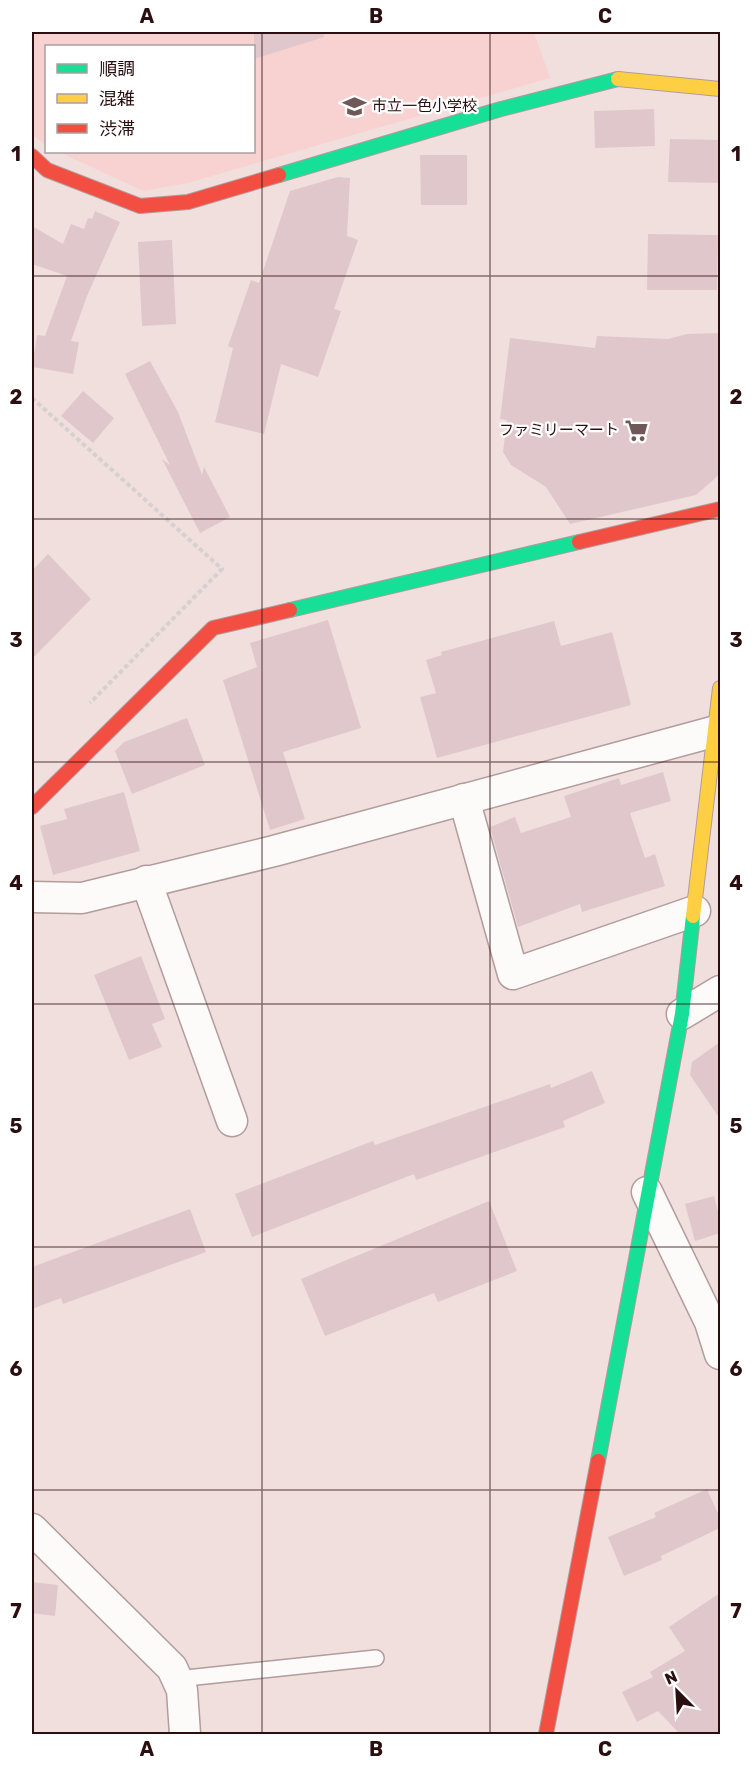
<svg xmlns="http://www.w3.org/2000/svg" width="752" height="1766" viewBox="0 0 752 1766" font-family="Rubik,'Noto Sans JP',sans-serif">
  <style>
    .built { fill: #f8d2d1 }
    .building { fill: #e0c7cc }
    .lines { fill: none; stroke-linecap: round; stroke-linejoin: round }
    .lane-casing { stroke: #b29c9c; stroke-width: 18 }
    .street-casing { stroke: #b29c9c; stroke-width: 33 }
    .fast-casing { stroke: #b29c9c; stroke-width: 16 }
    .slow-casing { stroke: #b29c9c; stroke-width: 16 }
    .jam-casing { stroke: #b29c9c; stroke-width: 16 }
    .path { stroke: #d6d0d0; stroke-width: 4; stroke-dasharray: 4.5 3; stroke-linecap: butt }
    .lane { stroke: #fdfafa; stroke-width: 15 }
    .street { stroke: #fdfafa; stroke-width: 30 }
    .fast { stroke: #16e098; stroke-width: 14 }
    .slow { stroke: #ffcf43; stroke-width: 14 }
    .jam { stroke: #f24e42; stroke-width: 14 }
    .grid { fill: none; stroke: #2b0f10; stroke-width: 1.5; stroke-opacity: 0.55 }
    .labels { text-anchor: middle; stroke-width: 4.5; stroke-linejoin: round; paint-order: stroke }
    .poi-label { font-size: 15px; fill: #2b0f10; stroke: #fff; text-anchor: start }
    .neatline { fill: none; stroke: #2b0f10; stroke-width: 2 }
    .grid-label { font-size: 20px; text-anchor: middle; font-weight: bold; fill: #2b0f10 }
  </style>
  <rect width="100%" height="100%" fill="#f1dfde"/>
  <path class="built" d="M32,32H534L550,78L188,183L143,191L59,152H254V46H46V146L32,134Z"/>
  <g class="building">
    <path d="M254,32H324V37L254,59Z"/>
    <path d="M654,109L655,146L595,148L594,111Z"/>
    <path d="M670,139L720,140V183L668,182Z"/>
    <path d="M420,155H467V205H421Z"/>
    <path d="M338,177L350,178L347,236L358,240L334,309L341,311L318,377L281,364L264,434L215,422L233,348L228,346L251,280L259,283L290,191Z"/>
    <path d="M95,211L120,222L87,296L71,341L79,342L73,374L32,367L37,335L45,336L67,276L32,264V226L63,244L71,224L84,229L88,218L92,219Z"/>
    <path d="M648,234L718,235L717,290H647Z"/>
    <path d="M172,240L176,324L142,326L138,242Z"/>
    <path d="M720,333V474L696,495L570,524L546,487L511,465L503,452L507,420L500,419L510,338L595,348L597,336L668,339L687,334Z"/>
    <path d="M150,361L178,412L202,475L204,467L230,517L200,533L162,459L170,465L125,374Z"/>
    <path d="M83,391L114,418L93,443L61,416Z"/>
    <path d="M48,554L91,599L32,659V571Z"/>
    <path d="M328,620L361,728L283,752L305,819L270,830L223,680L257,667L250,643Z"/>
    <path d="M554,621L561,646L612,632L631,705L437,758L420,697L436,693L426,660L442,655L441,652Z"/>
    <path d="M187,718L205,765L132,794L115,751L124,742Z"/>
    <path d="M663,772L671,801L630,813L645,858L655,854L665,886L582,912L580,904L518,927L490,827L515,817L521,833L571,817L564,796L619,778L621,785Z"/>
    <path d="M124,792L140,851L53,875L40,826L67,819L64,809Z"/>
    <path d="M141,956L165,1019L152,1024L162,1047L129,1060L94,975Z"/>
    <path d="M720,1042V1119L690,1075L692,1062Z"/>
    <path d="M592,1071L605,1103L563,1121L565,1127L416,1180L414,1174L252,1237L235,1194L373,1141L375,1145L550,1084L551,1088Z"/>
    <path d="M714,1196L720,1220V1233L695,1241L685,1204Z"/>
    <path d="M489,1201L517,1271L438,1302L434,1293L325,1336L301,1279Z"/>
    <path d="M190,1209L206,1252L63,1304L61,1298L32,1309V1267Z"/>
    <path d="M707,1489L720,1518V1528L661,1556L662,1560L624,1576L608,1537L656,1517L654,1513Z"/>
    <path d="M32,1582L58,1585L55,1616L32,1613Z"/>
    <path d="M720,1593V1734H680L658,1711L637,1722L622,1692L653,1677L650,1672L685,1651L669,1627Z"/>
  </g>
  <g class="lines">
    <defs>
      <path id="lane" d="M177,1679L376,1658"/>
      <g id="street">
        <path d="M464,799L513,974L695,911"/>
        <path d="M146,881L232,1121"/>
        <path d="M32,897L82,898L274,851L720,730"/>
        <path d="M682,1014L720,991"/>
        <path d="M647,1192L710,1322L720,1354"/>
        <path d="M32,1529L172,1668L182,1690L185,1734"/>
      </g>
      <g id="fast">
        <path d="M279,175L501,109L618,79"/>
        <path d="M290,610L579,542"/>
        <path d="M598,1461L682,1014L693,916"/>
      </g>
      <g id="slow">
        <path d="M618,79L720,89"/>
        <path d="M693,916L720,688"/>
      </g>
      <g id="jam">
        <path d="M32,156L47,170L140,206L188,202L279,175"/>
        <path d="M579,542L720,509"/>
        <path d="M32,807L213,628L290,610"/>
        <path d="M546,1734L598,1461"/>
      </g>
    </defs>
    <use href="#lane" class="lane-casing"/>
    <use href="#street" class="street-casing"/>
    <use href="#fast" class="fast-casing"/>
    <use href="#slow" class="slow-casing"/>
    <use href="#jam" class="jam-casing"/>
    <path class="path" d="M32,398L222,569L90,703"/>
    <use href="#lane" class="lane"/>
    <use href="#street" class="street"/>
    <use href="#fast" class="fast"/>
    <use href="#slow" class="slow"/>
    <use href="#jam" class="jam"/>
  </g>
  <path class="grid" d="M262,32V1734M490,32V1734M32,276H720M32,519H720M32,762H720M32,1004H720M32,1247H720M32,1490H720"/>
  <defs>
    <symbol id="school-bare" viewBox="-9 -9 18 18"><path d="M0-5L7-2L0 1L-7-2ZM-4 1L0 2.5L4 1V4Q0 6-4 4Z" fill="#705858" stroke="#fff" stroke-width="2.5" paint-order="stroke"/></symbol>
    <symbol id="supermarket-bare" viewBox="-9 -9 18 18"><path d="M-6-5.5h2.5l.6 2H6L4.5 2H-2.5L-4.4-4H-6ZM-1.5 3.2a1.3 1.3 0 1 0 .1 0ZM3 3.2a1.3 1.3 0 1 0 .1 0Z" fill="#705858" stroke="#fff" stroke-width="2.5" paint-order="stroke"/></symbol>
  </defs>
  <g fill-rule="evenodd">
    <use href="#school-bare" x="338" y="90" width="33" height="33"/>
    <use href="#supermarket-bare" x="620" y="414" width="33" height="33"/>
  </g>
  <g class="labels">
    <g class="poi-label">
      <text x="372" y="111">市立一色小学校</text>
      <text x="619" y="435" text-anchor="end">ファミリーマート</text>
    </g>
  </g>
  <rect width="752" height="1766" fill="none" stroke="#ffffff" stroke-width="66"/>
  <rect x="45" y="45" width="210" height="108" fill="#ffffff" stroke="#aa9f9f" stroke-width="1.5"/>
  <rect x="57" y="64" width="30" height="9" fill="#16e098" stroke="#aa9f9f" stroke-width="1.5"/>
  <text x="99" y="75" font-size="18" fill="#2b0f10">順調</text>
  <rect x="57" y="94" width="30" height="9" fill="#ffcf43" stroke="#aa9f9f" stroke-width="1.5"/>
  <text x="99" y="105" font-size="18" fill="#2b0f10">混雑</text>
  <rect x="57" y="124" width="30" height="9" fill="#f24e42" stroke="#aa9f9f" stroke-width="1.5"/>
  <text x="99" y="135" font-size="18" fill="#2b0f10">渋滞</text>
  <g transform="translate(677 1691) rotate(336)" stroke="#ffffff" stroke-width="4.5" paint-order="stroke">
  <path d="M0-4.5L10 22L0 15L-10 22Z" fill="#2b0f10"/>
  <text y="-9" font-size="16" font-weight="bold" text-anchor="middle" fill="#2b0f10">N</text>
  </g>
  <rect x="33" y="33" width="686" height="1700" class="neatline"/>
  <g class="grid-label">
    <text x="147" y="23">A</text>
    <text x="376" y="23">B</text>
    <text x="605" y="23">C</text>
    <text x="16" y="161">1</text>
    <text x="736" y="161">1</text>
    <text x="16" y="404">2</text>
    <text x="736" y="404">2</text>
    <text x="16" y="647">3</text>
    <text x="736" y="647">3</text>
    <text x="16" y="890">4</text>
    <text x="736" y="890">4</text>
    <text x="16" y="1133">5</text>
    <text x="736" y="1133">5</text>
    <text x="16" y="1376">6</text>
    <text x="736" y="1376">6</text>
    <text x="16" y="1618">7</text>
    <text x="736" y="1618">7</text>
    <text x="147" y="1756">A</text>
    <text x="376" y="1756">B</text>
    <text x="605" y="1756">C</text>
  </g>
</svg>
